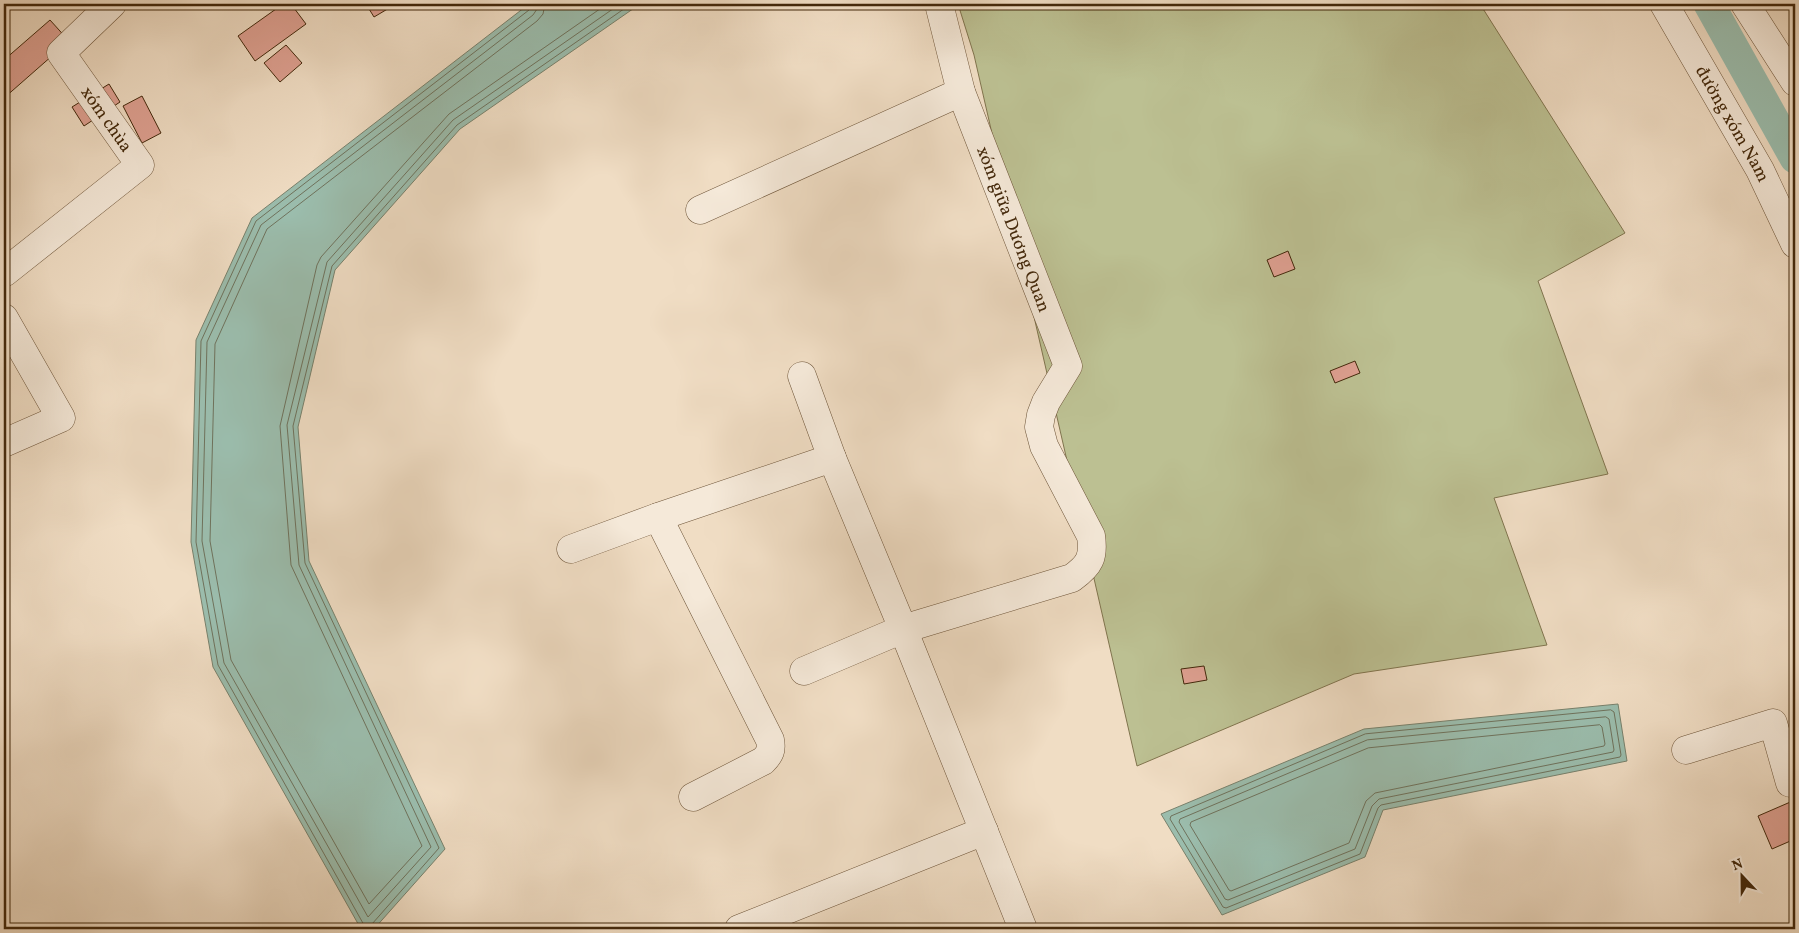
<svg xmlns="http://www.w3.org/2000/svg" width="1799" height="933" viewBox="0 0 1799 933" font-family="Vollkorn,serif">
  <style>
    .green { fill: #bcc092; stroke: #80744e }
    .water { fill: #9bbdad; stroke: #78816c }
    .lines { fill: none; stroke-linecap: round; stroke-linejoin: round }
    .shore { stroke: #6f725c; stroke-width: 1 }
    .canal { stroke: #9bbdad; stroke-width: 31 }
    .building { fill: #dea091; stroke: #43280b }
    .minor-casing { stroke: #6e5539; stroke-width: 29 }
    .minor { stroke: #f5e9d9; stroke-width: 28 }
    .labels { text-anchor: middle; stroke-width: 4.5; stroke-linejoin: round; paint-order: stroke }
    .street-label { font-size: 18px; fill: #43280b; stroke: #f5e9d9 }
  </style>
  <rect width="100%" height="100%" fill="#f0ddc4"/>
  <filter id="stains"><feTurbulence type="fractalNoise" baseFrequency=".004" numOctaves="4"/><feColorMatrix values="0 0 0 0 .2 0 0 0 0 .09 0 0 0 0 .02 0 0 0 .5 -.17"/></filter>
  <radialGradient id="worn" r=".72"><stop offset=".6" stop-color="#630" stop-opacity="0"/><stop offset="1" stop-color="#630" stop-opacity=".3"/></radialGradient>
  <path class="green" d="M958,4H1480L1625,233L1538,281L1608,474L1494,498L1547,645L1354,674L1137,766L974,55Z"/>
  <g class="water">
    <path d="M529,4H640L460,129L335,270L298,427L309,561L445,849L374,929H361L213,667L191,542L196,340L252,218Z"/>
    <path d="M1618,704L1627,761L1383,810L1365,857L1222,915L1161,814L1364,729Z"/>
  </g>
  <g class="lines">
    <g class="shore">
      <path d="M537,4V9L533,15L261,225L207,342L202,541L224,663L368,917L431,847L299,565L287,425L327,262L453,120L620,4"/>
      <path d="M545,4L543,14L537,21L267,229L215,344L210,541L231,660L369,904L422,846L291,565L280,426L317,265L321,257L449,114L607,4"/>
      <path d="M1611,710L1614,712L1621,755L1620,757L1381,805L1378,808L1360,854L1226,908L1223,907L1170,819L1171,816L1365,734Z"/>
      <path d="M1606,717L1609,719L1614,750L1613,752L1379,799L1372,806L1355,849L1228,900L1225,899L1179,822L1180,819L1367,740Z"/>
      <path d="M1600,725L1602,727L1605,744L1604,746L1375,793L1366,801L1349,843L1231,891L1229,890L1190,825L1191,822L1368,748Z"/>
      <path d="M365,929L364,925L218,665L196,542L201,341L256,221L529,10L531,4"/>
      <path d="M371,929L372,924L439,848L305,563L293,426L332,266L457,125L631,4"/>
    </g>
    <path class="canal" d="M1709,4L1795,158"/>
  </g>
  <g class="building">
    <path d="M283,4H291L306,24L255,61L238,36Z"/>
    <path d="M366,4H396L374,17Z"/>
    <path d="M1566,4H1578L1567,8Z"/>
    <path d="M50,20L69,41L4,98V60Z"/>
    <path d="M286,45L302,63L280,82L264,63Z"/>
    <path d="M109,84L120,102L84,126L72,107Z"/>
    <path d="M142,96L161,133L142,143L123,106Z"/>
    <path d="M1288,251L1295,269L1274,277L1267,260Z"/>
    <path d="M1355,361L1360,373L1335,383L1330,371Z"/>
    <path d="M1204,666L1207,680L1184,684L1181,669Z"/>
    <path d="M1795,800V839L1772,849L1758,816Z"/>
  </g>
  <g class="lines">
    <defs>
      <g id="minor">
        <path id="s1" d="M1664,4L1760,170L1795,244"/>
        <path d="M1745,4L1795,82"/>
        <path d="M700,210L961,92"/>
        <path d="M4,273L140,165L61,53L112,4"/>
        <path d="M4,318L61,418L4,443"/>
        <path d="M802,376L832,458L903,629L1072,578C1090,565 1094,557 1091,536L1044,446L1039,427L1041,415L1046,402L1068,366L961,92L939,4"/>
        <path d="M658,517L770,740C772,750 770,754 763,761L693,797"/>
        <path d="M571,549L658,517L832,458"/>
        <path d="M804,671L903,629L1023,929"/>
        <path d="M1686,750L1773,723L1790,783L1795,782"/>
        <path d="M739,929L984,831"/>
      </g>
    </defs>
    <use href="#minor" class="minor-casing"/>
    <use href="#minor" class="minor"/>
  </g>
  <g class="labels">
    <g class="street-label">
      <text transform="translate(107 119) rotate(55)" y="6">xóm chùa</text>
      <text dy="6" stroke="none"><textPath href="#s1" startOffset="138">đường xóm Nam</textPath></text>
      <text transform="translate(1014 229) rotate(69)" y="6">xóm giữa Dương Quan</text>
    </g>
  </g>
  <rect width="1799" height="933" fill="none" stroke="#f0ddc4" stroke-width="20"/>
  <rect x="5" y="5" width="1789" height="923" fill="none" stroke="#43280b" stroke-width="2.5"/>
  <rect x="10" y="10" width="1779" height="913" fill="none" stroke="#43280b"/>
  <g transform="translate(1742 876) rotate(338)" stroke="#f5e9d9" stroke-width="4" paint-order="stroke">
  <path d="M0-4L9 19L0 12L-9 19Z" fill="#43280b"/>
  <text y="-8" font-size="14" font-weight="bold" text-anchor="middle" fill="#43280b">N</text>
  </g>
  <rect width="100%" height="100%" filter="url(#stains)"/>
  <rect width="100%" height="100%" fill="url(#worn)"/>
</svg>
